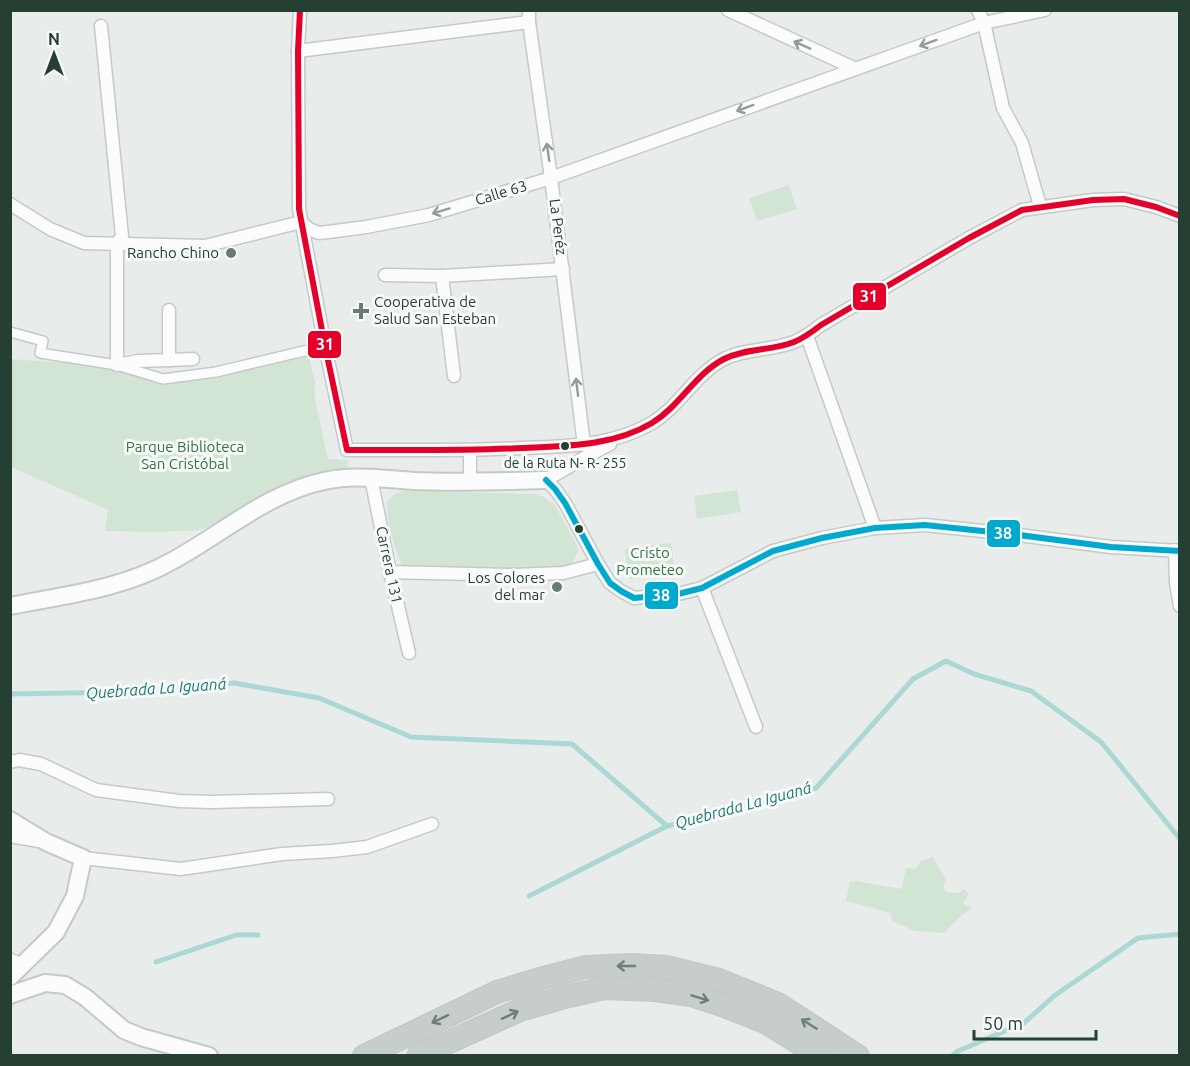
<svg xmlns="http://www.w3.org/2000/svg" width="1190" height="1066" viewBox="0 0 1190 1066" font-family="Ubuntu,sans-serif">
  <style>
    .green { fill: #d2e4d3 }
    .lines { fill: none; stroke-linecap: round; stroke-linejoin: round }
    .stream { stroke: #abd8d4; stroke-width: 5 }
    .pedestrian-casing { stroke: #c5c9c7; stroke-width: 12 }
    .minor-casing { stroke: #c5c9c7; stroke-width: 15 }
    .tertiary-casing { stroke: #c5c9c7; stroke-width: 20 }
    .trunk-casing { stroke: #c3cac7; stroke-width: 24 }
    .pedestrian { stroke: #fcfcfc; stroke-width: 9 }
    .minor { stroke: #fcfcfc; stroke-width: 12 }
    .tertiary { stroke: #fcfcfc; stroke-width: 16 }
    .trunk { stroke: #c6cdca; stroke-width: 21 }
    .bus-1-casing { stroke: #f7faf8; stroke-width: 10 }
    .bus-2-casing { stroke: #f7faf8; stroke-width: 10 }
    .bus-1 { stroke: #00a9ce; stroke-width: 6 }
    .bus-2 { stroke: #e4002b; stroke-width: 6 }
    .oneway { stroke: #909e97 }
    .oneway2 { stroke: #6d7f76 }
    .poi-dot { fill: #697c72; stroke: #f7faf8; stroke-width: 2 }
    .bus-dot { fill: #254032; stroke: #f7faf8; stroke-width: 2 }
    .labels { text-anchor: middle; stroke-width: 6; stroke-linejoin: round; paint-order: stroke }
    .bus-label { font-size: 14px; fill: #254032; stroke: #f7faf8 }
    .street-label { font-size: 15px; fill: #254032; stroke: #f7faf8 }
    .poi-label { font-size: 15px; fill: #254032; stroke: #f7faf8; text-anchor: end }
    .park-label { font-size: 15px; fill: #31753b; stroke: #f7faf8 }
    .water-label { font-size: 16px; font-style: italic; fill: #217a73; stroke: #f7faf8 }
    .line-badge { stroke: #f7faf8; stroke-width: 2 }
    .badge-label { font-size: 16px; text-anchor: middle; font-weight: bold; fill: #fff }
  </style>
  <rect width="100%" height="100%" fill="#e8ecea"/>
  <g class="green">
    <path d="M789,185L797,209L757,221L749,198Z"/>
    <path d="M309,356L315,382V399L328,459L348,460L350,483L289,491L261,506L200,530L157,532L105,531L108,510L11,467L10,359L108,366L162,383L218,375Z"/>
    <path d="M737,490L741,512L697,519L694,496Z"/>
    <path d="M402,491L535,494L544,497L554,504L579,549L574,560L567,568L405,572C395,549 387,527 387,502L395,494Z"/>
    <path d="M671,543L675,574L628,579L625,549Z"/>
    <path d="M933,857L946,880L943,888L947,892L958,893L964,889L969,894L963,904L972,907L952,924L945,933L915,931L892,921L891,913L846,901L850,882L856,881L902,889L906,868L915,869L921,861Z"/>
  </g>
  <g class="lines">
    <g class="stream">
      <path d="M10,694L126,692L234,683L319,698L411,737L572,744L667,826L816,788L913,679L946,661L974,674L1031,691L1101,742L1180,839"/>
      <path d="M529,896L667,826"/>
      <path d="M156,962L236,935H258"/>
      <path d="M952,1056L958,1051L1024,1023L1054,996L1138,938L1180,934"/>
    </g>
    <defs>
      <g id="pedestrian">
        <path d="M10,332L43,341L40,353L117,365L163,379L216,372L325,346"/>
        <path d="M10,958L25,964"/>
      </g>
      <g id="minor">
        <path d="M300,10L298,51L299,209L325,346L347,450C406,450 465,451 524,448C568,446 613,446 652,423C680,406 695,374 724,359C746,348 771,351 794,342C804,338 812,332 821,325L969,238L1022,210L1093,200L1124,199L1156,207L1180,216"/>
        <path d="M529,10V22L551,178L584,445"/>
        <path d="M728,10L856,69"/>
        <path d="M978,10L984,23L1003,108L1022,143L1040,206"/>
        <path d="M101,26L122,236L117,244V365L138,361L169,360V310"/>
        <path d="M298,51L529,22"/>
        <path d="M10,204L50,229L84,243L205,246L301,222"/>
        <path d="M301,222L309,229L319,233L328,232L366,227L429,215L551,178L984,23L1045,10"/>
        <path d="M385,275L442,276L563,269"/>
        <path d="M442,276L454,376"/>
        <path d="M807,336L875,528"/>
        <path d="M169,360L193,359"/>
        <path d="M610,444L582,459L546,480L555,489L565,503L598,564L610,583L621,591L634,598L678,594L702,588L773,551L822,538L875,528L925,525L1011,534L1111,547L1180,551"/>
        <path d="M470,451V481"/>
        <path d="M371,478L390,572L409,653"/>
        <path d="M1175,550L1176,583L1180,606"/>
        <path d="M390,572L515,575L563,573L598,564"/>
        <path d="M702,588L756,727"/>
        <path d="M10,762L19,760L41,764L96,790L179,801L212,802L328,799"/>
        <path d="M10,836L39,841"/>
        <path d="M83,858L181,869L282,854L332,851L367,847L432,824"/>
      </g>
      <g id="tertiary">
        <path d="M10,606C65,595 123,589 172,561C222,534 267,493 324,481C354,474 384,479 414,481C458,483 502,481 546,480"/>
        <path d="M10,820L46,842L83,858L75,896L56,932L10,977"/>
        <path d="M10,995L45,983L65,985L85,997L124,1030L141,1037L209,1056"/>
      </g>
      <g id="trunk">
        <path d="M364,1056L497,992L543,978L585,967L632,965L666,967L719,980L778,1004L858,1056"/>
        <path d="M418,1056L520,1010L565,997L604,988L655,990L691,995L722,1005L765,1022L820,1056"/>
      </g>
    </defs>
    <use href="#pedestrian" class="pedestrian-casing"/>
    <use href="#minor" class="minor-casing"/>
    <use href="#tertiary" class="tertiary-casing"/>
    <use href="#trunk" class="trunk-casing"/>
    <use href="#pedestrian" class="pedestrian"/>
    <use href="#minor" class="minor"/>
    <use href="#tertiary" class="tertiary"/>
    <use href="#trunk" class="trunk"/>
    <defs>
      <path id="bus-1" d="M546,480L555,489L565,503L598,564L610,583L621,591L634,598L678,594L702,588L773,551L822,538L875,528L925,525L1011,534L1111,547L1180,551"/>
      <path id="bus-2" d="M300,10L298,51L299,209L325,346L347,450C406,450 465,451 524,448C568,446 613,446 652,423C680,406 695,374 724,359C746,348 771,351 794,342C804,338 812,332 821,325L969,238L1022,210L1093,200L1124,199L1156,207L1180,216"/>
    </defs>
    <use href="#bus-1" class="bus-1-casing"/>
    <use href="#bus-2" class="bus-2-casing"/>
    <use href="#bus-1" class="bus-1"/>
    <use href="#bus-2" class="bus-2"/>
  </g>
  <defs><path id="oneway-shaft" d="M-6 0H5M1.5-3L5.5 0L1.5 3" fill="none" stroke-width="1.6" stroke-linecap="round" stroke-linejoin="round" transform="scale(1.5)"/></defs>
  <g class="oneway">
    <use href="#oneway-shaft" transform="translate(928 43) rotate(160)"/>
    <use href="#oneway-shaft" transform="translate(802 45) rotate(-156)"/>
    <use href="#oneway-shaft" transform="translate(745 108) rotate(160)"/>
    <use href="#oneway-shaft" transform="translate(548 152) rotate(-98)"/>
    <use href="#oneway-shaft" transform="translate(441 211) rotate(163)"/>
    <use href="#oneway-shaft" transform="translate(577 387) rotate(-97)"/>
  </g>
  <g class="oneway2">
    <use href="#oneway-shaft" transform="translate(626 966) rotate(180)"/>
    <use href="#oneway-shaft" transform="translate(700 998) rotate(17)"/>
    <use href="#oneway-shaft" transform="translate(510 1015) rotate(-25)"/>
    <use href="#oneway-shaft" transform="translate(440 1019) rotate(154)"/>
    <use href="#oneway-shaft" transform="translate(809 1024) rotate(-148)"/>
  </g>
  <g class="poi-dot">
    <circle cx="231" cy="253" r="6"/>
    <path d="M358 302h6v6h6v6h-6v6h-6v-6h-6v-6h6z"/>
    <circle cx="557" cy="587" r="6"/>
  </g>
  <g class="bus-dot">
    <circle cx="565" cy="446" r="5"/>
    <circle cx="579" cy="529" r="5"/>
  </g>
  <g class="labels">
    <g class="bus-label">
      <text x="565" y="468">de la Ruta N- R- 255</text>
    </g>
    <g class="street-label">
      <text transform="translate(501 193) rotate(-17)" y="5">Calle 63</text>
      <text transform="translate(558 227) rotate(83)" y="5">La Peréz</text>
      <text transform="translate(389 565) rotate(78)" y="5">Carrera 131</text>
    </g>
    <g class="poi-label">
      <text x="219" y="258">Rancho Chino</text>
      <text x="374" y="307" text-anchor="start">Cooperativa de<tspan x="374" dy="17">Salud San Esteban</tspan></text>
      <text x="545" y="583">Los Colores<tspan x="545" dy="17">del mar</tspan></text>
    </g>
    <g class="park-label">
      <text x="185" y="452">Parque Biblioteca<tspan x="185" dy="17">San Cristóbal</tspan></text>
      <text x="650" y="558">Cristo<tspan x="650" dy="17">Prometeo</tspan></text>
    </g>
    <g class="water-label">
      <text transform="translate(156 688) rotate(-4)" y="6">Quebrada La Iguaná</text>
      <text transform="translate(743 805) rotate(-15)" y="6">Quebrada La Iguaná</text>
    </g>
  </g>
  <g class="line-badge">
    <rect x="852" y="282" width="35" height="29" rx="6" fill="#e4002b"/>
    <rect x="307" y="330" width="35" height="29" rx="6" fill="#e4002b"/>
    <rect x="986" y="519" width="35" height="29" rx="6" fill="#00a9ce"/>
    <rect x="644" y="581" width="35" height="29" rx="6" fill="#00a9ce"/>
  </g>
  <g class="badge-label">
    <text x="869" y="302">31</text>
    <text x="325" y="350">31</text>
    <text x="1003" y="539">38</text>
    <text x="661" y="601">38</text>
  </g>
  <rect width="1190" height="1066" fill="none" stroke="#254032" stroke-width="24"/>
  <g transform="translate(54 54)" stroke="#f7faf8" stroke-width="4.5" paint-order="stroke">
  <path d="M0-4.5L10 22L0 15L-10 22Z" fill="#254032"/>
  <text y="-9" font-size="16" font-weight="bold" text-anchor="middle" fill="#254032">N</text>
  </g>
  <path d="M974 1030v9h122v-9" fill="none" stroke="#254032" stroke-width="3"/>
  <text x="983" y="1030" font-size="18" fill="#254032" stroke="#f7faf8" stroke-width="4.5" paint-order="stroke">50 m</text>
</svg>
